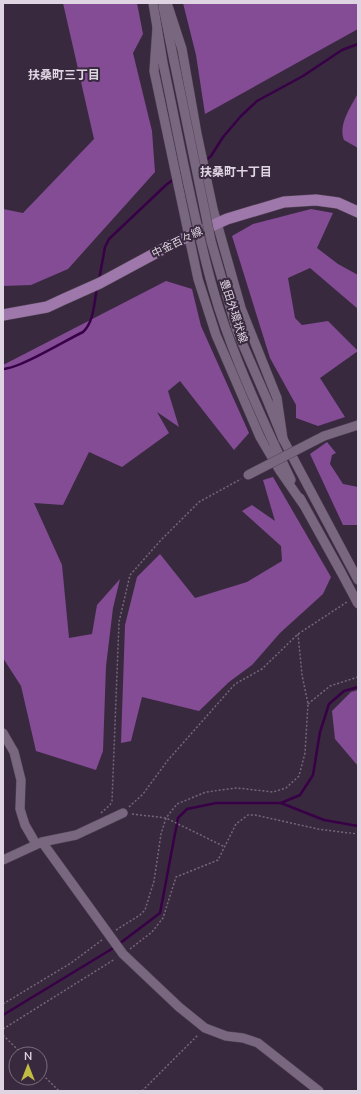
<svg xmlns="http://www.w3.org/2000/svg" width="361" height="1094" viewBox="0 0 361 1094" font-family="'Nunito Sans','Noto Sans JP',sans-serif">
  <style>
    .forest { fill: #834c95 }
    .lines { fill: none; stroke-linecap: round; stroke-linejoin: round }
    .stream { stroke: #380047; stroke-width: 2.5 }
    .minor-casing { stroke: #524556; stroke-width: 10 }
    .major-casing { stroke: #524556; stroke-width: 12 }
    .path { stroke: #75687a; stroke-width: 1.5; stroke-dasharray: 2 2; stroke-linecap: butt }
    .minor { stroke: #79677f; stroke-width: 9 }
    .major { stroke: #9e78aa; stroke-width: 11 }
    .minor-bridge-casing { stroke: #524556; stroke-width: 10; stroke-linecap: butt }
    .minor-bridge { stroke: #79677f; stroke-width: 9 }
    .labels { text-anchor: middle; stroke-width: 4; stroke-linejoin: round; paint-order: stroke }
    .street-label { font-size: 11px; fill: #dfd5e2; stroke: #39293e }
    .neighbourhood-label { font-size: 12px; font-weight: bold; fill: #dfd5e2; stroke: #39293e }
  </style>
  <rect width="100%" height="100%" fill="#39293e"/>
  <g class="forest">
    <path d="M63,3H137L143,34L133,53L152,131L155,172L68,269L31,285L3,286V209L23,213L94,139Z"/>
    <path d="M183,3H358V29L205,114L196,55Z"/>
    <path d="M358,93V148L344,140C338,124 351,107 358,93Z"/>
    <path d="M311,209L333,213L317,248L338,264L358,275V309L310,268L288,278L295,318L302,325L328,321L358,351L320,378L345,417L318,426L296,418V405L270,358L232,236L253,224Z"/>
    <path d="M166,281L192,289L201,326L249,433L234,450L180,381L168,391L179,427L157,412L169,433L122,467L89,452L63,505L34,503L62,565L69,638L92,634L97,605L120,579L113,608L106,666L103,751L96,770L36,751L21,686L3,658V365Z"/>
    <path d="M327,442L336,453L332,455L330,464L343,484L358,487V525H343L310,454Z"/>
    <path d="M273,477L331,577L323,594L280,633L252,665L229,682L199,711L142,697L131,741L121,743L125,625L137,577L160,554L195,598L247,582L282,561L281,546L242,511L252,505L275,521L263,480Z"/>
    <path d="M358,690V766L335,739L332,711L351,692Z"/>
  </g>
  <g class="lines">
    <g class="stream">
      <path d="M204,162L211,156L223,137L241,116L257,101L303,76L342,50L358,44"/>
      <path d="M99,280L105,247L109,239L166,185L174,179"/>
      <path d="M3,369C19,369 66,340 83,332C94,322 94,303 97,288"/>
      <path d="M281,803L324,820L358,826"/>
      <path d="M119,944L160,913L178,818L187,809L216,803H281L300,795L313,775L320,732L329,704L344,691L358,687"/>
      <path d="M3,1015L115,947"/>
    </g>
    <defs>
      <g id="minor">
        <path d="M153,3L163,63"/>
        <path d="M167,3L182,49L197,134L213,209L241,308L277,398L283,439"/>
        <path d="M163,6L174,61"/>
        <path d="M157,28L154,71L198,279L216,335L260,437L280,471L303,504"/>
        <path d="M268,402L283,439L358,580"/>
        <path d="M324,436L358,425"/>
        <path d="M274,444L291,480"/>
        <path d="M300,498L341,572"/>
        <path d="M3,733L14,752L21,780L20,809L25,825L36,844"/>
        <path d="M42,842L123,954L179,1007L205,1028L226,1036L243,1038L258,1043L319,1091"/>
        <path d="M3,860L42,842L76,835L123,813"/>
      </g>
      <path id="major" d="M3,315L47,307L62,300L100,283L176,242L227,219L284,202L316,200L338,203L358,212"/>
    </defs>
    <use href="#minor" class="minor-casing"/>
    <use href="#major" class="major-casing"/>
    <g class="path">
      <path d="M308,704L330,686L358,677"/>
      <path d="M129,807L143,794L168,760L235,684L262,669L298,634L347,602"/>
      <path d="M101,813L110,805L112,801L119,622L130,575L161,540L199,502L241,479"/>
      <path d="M132,814L166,818L225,847"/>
      <path d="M116,930L140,915L145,910L154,881L161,834L166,818L177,804L206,792L237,788L273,792L286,788L299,776L305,753L308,704L302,675L298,634"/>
      <path d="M130,949L152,932L163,918L176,877L218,860L236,824L248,815H255L318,829L358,834"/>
      <path d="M3,1004L71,963L102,940"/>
      <path d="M3,1029L115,959"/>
      <path d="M3,1035L22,1054"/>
      <path d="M40,1072L59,1091"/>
      <path d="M142,1091L198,1035"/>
    </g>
    <use href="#minor" class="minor"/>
    <use href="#major" class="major"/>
    <defs>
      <g id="minor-bridge">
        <path d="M174,61L211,241L237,331L268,402"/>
        <path d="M163,63C179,138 192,214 213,289C228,342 251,394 274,444"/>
        <path d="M248,475L324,436"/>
        <path d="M341,572L358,604"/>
      </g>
    </defs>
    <use href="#minor-bridge" class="minor-bridge-casing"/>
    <use href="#minor-bridge" class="minor-bridge"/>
  </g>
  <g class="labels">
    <g class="street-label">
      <text transform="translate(177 242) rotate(-26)" y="4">中金百々線</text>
      <text transform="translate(234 311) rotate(72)" y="4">豊田外環状線</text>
    </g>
    <g class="neighbourhood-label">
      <text x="64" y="79">扶桑町三丁目</text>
      <text x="236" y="176">扶桑町十丁目</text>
    </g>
  </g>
  <rect width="361" height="1094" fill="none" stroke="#dfd5e2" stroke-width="8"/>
  <g transform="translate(28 1066)"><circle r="19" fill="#39293e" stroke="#7b6e80"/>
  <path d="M0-3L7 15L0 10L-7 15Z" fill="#c1bd40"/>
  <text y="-6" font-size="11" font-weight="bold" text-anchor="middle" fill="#dfd5e2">N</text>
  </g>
</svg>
